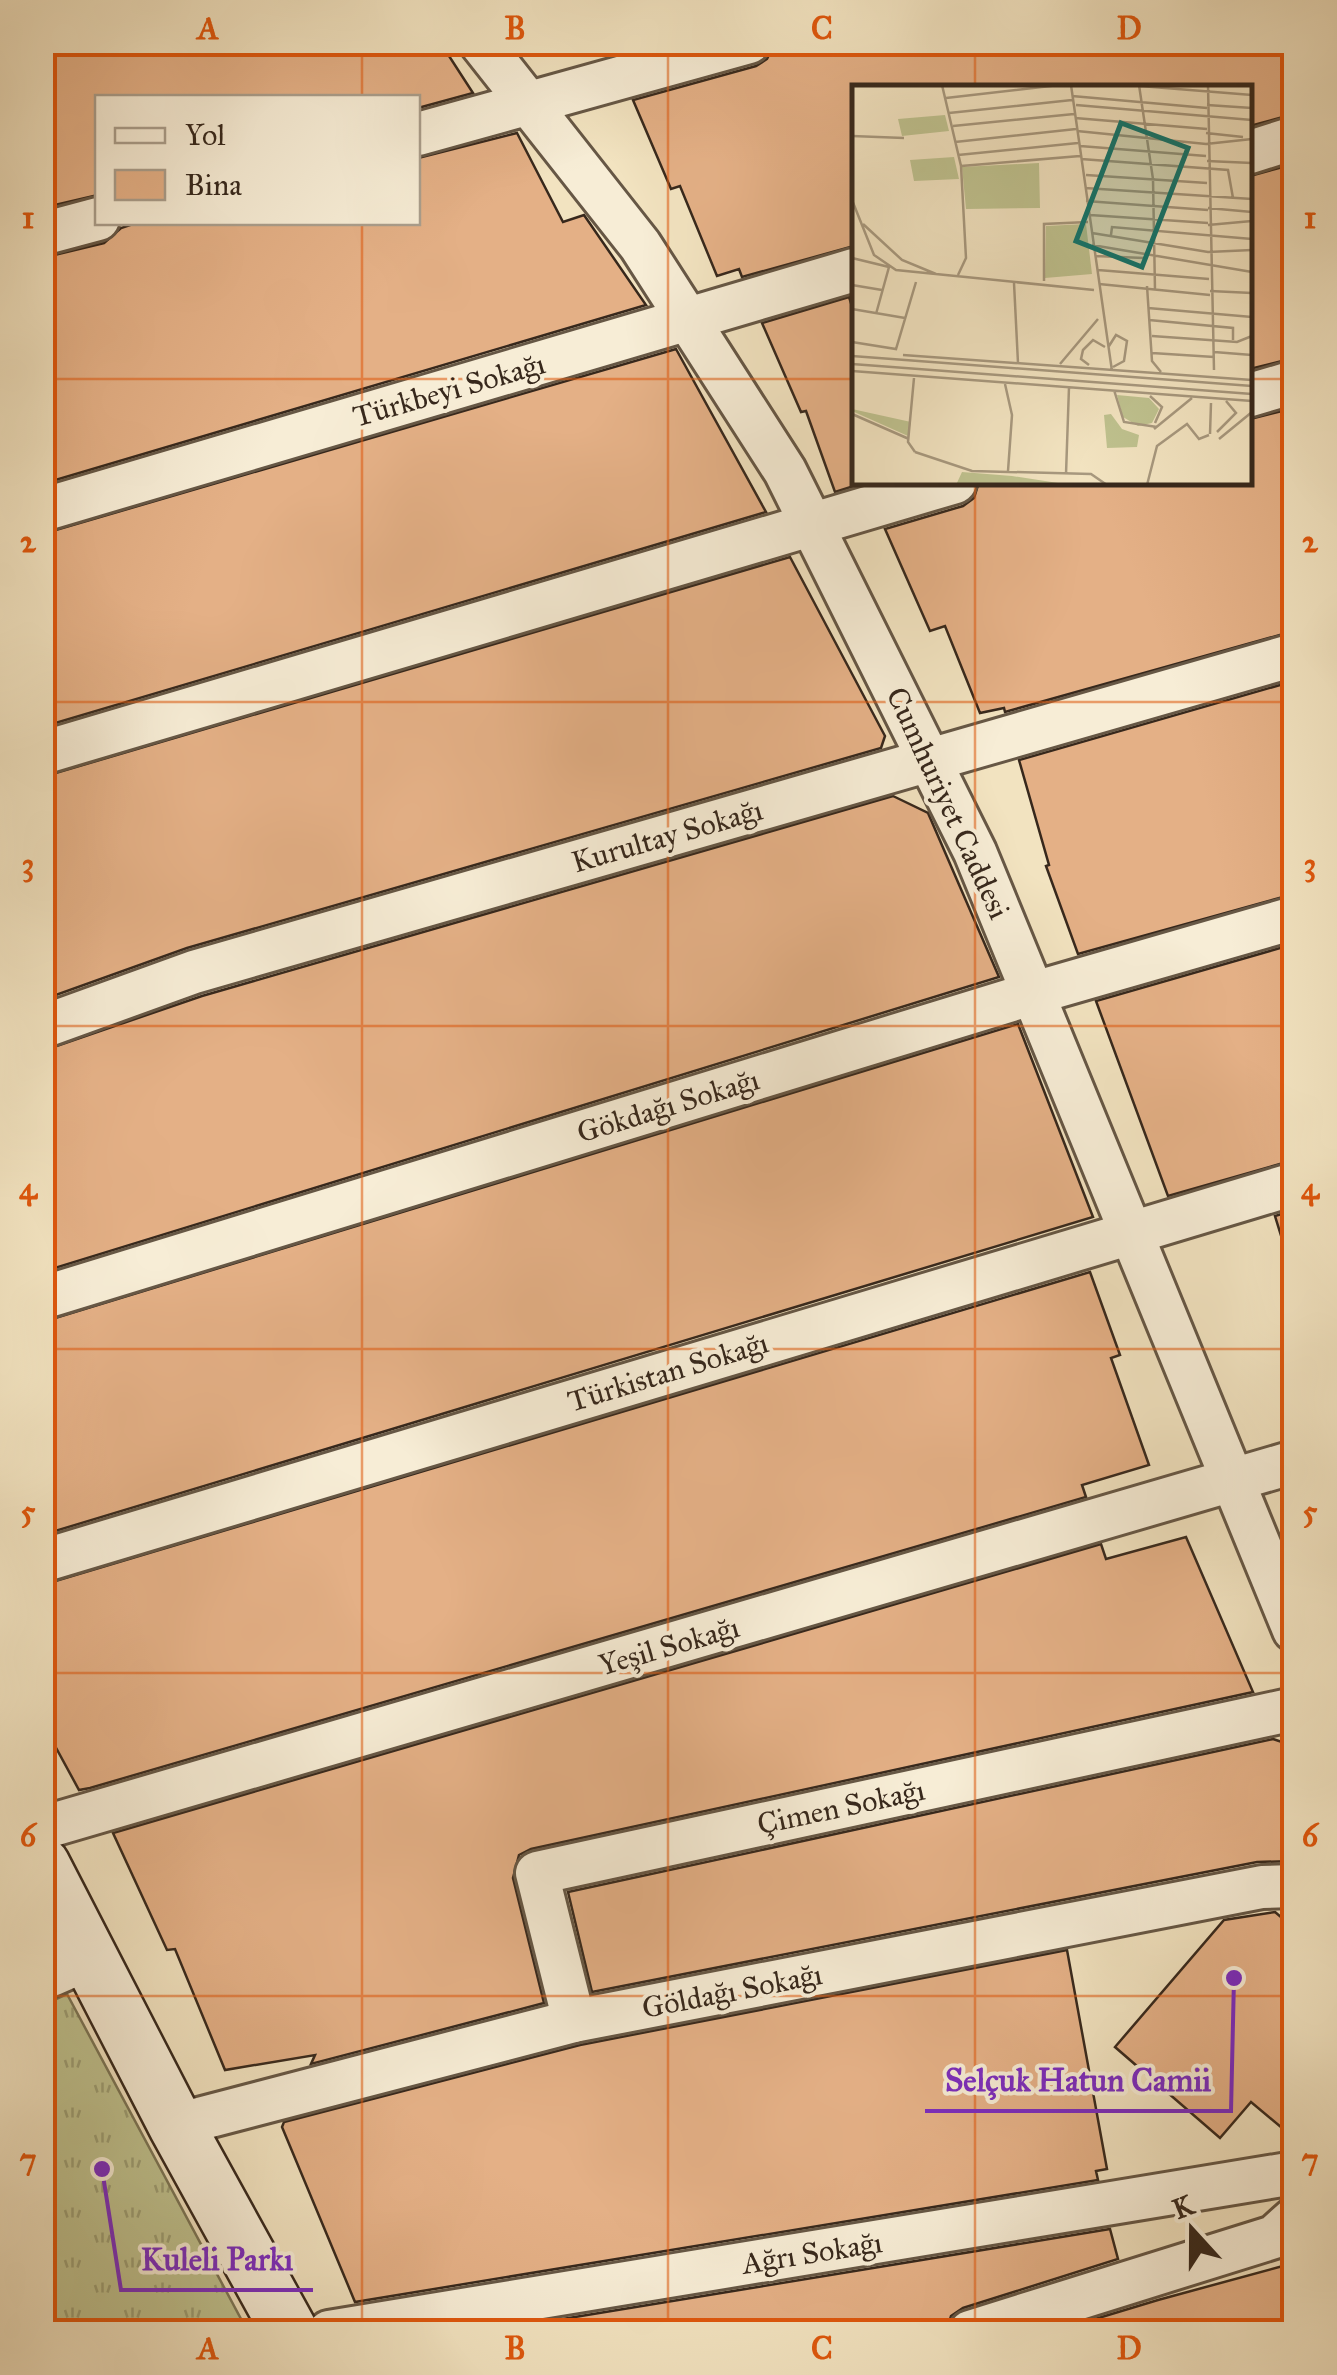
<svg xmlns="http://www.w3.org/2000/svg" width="1337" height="2375" viewBox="0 0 1337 2375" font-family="'IM FELL Great Primer',serif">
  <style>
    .grass { fill: url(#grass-tufts); stroke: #7b7556; stroke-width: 2.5 }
    .building { fill: #e4b086; stroke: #37281c; stroke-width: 2.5 }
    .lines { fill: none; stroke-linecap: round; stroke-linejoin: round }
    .minor-casing { stroke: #665745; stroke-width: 48 }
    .secondary-casing { stroke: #37281c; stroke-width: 60 }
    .minor { stroke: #f7edd6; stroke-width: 42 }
    .secondary { stroke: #f7edd6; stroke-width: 55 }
    .grid { fill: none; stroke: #df570d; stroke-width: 2.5; stroke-opacity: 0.55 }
    .labels { text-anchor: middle; stroke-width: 8; stroke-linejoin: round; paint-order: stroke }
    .street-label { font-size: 30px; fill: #37281c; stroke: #f7edd6 }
    .inset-road { fill: none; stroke: #a7987e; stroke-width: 2.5 }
    .view { fill: #0f766e; fill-opacity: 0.15; stroke: #0f766e; stroke-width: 5 }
    .inset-edge { fill: none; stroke: #37281c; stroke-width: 5 }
    .leader { fill: none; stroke: #7b2cbf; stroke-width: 4 }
    .callout-dot { fill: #7b2cbf; stroke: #f7edd6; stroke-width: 4 }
    .callout-label { font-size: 32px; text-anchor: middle; font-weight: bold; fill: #7b2cbf; stroke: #f7edd6; stroke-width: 8; stroke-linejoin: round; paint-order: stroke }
    .neatline { fill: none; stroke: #df570d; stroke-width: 4 }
    .grid-label { font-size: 32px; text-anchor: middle; font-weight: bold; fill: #df570d }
  </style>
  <defs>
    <pattern id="grass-tufts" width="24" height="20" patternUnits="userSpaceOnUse" patternTransform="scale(2.5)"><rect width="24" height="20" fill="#bfc28f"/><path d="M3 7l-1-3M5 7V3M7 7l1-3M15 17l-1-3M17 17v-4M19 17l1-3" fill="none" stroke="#9c9e74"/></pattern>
  </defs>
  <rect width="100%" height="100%" fill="#f2e3c0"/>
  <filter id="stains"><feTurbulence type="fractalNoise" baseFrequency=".002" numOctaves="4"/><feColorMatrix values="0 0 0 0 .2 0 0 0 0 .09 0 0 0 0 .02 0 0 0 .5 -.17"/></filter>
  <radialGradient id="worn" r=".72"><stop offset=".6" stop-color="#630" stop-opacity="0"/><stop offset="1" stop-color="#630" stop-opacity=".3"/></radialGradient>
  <path class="grass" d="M67,1994L248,2332H43V2005Z"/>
  <g class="building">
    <path d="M42,42H440L473,93L418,108V98H98V195L42,208Z"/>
    <path d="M787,42H1294V114L1250,126V88H854V246L742,277L739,269L717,276L680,186L671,189L633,100L756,66L767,59L773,47Z"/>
    <path d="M517,133L563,222L584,215L646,305L42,484V258L104,243L121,228L139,222H418V158Z"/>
    <path d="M1294,164V358L1250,369V176Z"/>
    <path d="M849,297L854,313V486L835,492L806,411L801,412L762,323Z"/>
    <path d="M676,349L766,512L42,727V534Z"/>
    <path d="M1294,408V631L1005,712L1004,708L980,713L945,626L930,631L885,529L963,506L974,498L979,482H1250V419Z"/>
    <path d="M790,557L885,736L881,748L187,948L42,1000V777Z"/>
    <path d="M1294,681V894L1078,954L1046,866L1049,865L1019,760Z"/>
    <path d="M893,796L928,813L999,977L42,1272V1051L202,996Z"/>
    <path d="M1294,944V1160L1168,1196L1096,1001Z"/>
    <path d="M1018,1024L1093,1217L42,1535V1322Z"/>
    <path d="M1294,1210V1240L1283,1242L1275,1216Z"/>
    <path d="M1090,1272L1120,1355L1111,1358L1149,1465L1082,1485L1086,1497L90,1788L79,1790L42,1722V1585Z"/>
    <path d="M1186,1537L1253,1692L531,1849L519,1855L513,1878L544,2003L311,2064L315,2055L225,2070L175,1949L167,1950L113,1833L1101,1544L1106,1559Z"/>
    <path d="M1273,1739L1282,1742L1294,1770V1861L1257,1862L592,1992L568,1892Z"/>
    <path d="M1275,1912L1294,1928V2138L1251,2102L1220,2138L1115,2047L1224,1920Z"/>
    <path d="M1067,1950L1107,2169L1096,2171L1098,2180L355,2302L282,2127L284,2122L580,2045Z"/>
    <path d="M1110,2229L1118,2259L963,2308L951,2316L946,2332H516L514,2327Z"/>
    <path d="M1294,2263V2332H1052L1158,2300Z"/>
  </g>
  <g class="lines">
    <defs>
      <g id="minor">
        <path d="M480,42L640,245L785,471L975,852L1294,1630"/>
        <path d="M418,134L749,42"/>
        <path d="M1250,152L1294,138"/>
        <path d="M42,234L98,219"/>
        <path d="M1250,395L1294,382"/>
        <path d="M42,510L854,270"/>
        <path d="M42,753L955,482"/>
        <path d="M42,1027L194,972L1294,655"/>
        <path d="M42,1298L1034,993L1294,918"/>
        <path d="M42,1561L1294,1184"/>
        <path d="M42,1828L1294,1462"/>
        <path d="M42,1979L90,1958"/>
        <path d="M574,2021L537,1873L1294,1709"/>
        <path d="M176,2125L574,2021L1262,1887L1294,1886"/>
        <path d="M329,2332L1294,2173"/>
        <path d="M970,2332L1274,2237L1294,2219"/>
      </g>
      <path id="secondary" d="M42,1865L176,2125L290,2332"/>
    </defs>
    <use href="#minor" class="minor-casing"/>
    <use href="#secondary" class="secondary-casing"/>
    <use href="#minor" class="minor"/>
    <use href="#secondary" class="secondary"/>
  </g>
  <path class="grid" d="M362,42V98M668,42V2332M975,42V88M362,222V2332M42,379H854M1250,379H1294M975,482V2332M42,702H1294M42,1026H1294M42,1349H1294M42,1673H1294M42,1996H1294"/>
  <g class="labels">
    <g class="street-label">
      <text transform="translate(449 390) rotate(-16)" y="10">Türkbeyi Sokağı</text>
      <text transform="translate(948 803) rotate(65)" y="10">Cumhuriyet Caddesi</text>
      <text transform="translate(667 836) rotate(-16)" y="10">Kurultay Sokağı</text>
      <text transform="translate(668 1106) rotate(-17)" y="10">Gökdağı Sokağı</text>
      <text transform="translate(668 1372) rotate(-17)" y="10">Türkistan Sokağı</text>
      <text transform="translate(669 1646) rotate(-16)" y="10">Yeşil Sokağı</text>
      <text transform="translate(841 1807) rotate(-12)" y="10">Çimen Sokağı</text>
      <text transform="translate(732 1991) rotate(-11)" y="10">Göldağı Sokağı</text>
      <text transform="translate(812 2253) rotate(-9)" y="10">Ağrı Sokağı</text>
    </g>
  </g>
  <g transform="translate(852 85)">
    <rect width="400" height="400" fill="#f2e3c0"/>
    <path d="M93,30L97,46L50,51L46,34ZM234,139L240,189L193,193L194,141ZM265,310L297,313L307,324L300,338L286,341L271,332ZM0,324L59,337L56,351L0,326ZM259,329L270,344L287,350L285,362L255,363L252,330Z" fill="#bfc28f"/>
    <path d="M102,72L107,94L62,96L58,75ZM187,78L188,123L114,124L110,82ZM110,387L160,391L206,398L104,400Z" fill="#bfc28f"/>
    <path class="inset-road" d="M90,0L109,81L114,173L106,190M219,0L260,286M287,0L301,94L303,205M356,0L362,285M288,1L400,10M220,11L355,23M94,13L207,0M224,20L400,35M355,20L400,23M97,28L220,15M223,33L355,44M101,41L222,29M225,46L354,59L400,54M354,48L391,52M0,51L52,53M103,57L224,44M228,61L354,71M106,70L226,58M229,74L376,85L381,113M355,76L400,78M109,81L228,71M234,90L355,98M233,103L400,114M0,115L22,170L44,185L242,205M234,116L356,125M356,123L400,127M238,130L356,138M11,139L50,175L84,189M356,140L400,136M240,148L356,167L400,165M259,150L260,142L400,154M240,160L400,187M243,171L292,173M0,173L37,182L24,229M246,185L357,194M192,196V139L236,137M162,198L166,278M247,199L358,210M0,200L30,205M295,201L300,276L309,287M358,206L400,208M296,223L400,232M0,224L53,233M297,235L381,243V255M300,251L385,257L400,251M0,257L44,264L64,197M257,261L264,250L275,256L272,276L261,282M362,267L400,270M300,268L362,272M51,270L400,295M0,271L400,301M0,279L400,309M208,279L246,234M237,280L229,274L231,265L241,255L253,262M0,286L400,316M62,293L56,357L63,367M153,299L160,330L156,386M262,305L272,337L305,342M298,311L310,322L303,338M0,329L57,354M302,344L340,313M365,347L384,328L374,316M358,349L359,318M367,354L400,327M63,367L120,386L239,389L255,400M214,389L217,302M295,400L305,361L335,339L347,354L357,350"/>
    <path class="view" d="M269,38L336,63L290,182L224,156Z"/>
    <rect width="400" height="400" class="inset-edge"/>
  </g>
  <path class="leader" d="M1234 1978L1231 2111H925M102 2169L121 2290H313"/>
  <g class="callout-dot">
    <circle cx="1234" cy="1978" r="10"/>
    <circle cx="102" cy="2169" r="10"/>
  </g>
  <g class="callout-label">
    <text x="1078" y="2091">Selçuk Hatun Camii</text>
    <text x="217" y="2270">Kuleli Parkı</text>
  </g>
  <rect width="1337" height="2375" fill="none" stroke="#f2e3c0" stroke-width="110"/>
  <rect x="95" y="95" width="325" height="130" fill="#f7edd6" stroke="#aa9e8c" stroke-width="2.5"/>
  <rect x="115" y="128" width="50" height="15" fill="#f7edd6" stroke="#aa9e8c" stroke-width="2.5"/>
  <text x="185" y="145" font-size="30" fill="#37281c">Yol</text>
  <rect x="115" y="170" width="50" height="30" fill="#e4b086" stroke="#aa9e8c" stroke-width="2.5"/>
  <text x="185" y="195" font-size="30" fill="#37281c">Bina</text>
  <g transform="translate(1192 2230) rotate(339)" stroke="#f7edd6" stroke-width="8" paint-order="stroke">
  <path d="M0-8L18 38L0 25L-18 38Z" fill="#37281c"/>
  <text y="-15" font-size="28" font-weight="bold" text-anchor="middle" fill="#37281c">K</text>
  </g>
  <rect x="55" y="55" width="1227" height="2265" class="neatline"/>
  <g class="grid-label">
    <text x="208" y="39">A</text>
    <text x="515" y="39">B</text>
    <text x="822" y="39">C</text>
    <text x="1129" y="39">D</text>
    <text x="28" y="228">1</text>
    <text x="1310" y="228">1</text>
    <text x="28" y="552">2</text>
    <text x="1310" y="552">2</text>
    <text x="28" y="875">3</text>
    <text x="1310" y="875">3</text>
    <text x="28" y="1199">4</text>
    <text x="1310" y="1199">4</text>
    <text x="28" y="1522">5</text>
    <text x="1310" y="1522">5</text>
    <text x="28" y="1846">6</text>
    <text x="1310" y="1846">6</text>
    <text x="28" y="2170">7</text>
    <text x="1310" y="2170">7</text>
    <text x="208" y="2359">A</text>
    <text x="515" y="2359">B</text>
    <text x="822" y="2359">C</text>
    <text x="1129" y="2359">D</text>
  </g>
  <rect width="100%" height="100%" filter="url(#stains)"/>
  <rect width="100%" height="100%" fill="url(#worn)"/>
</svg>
